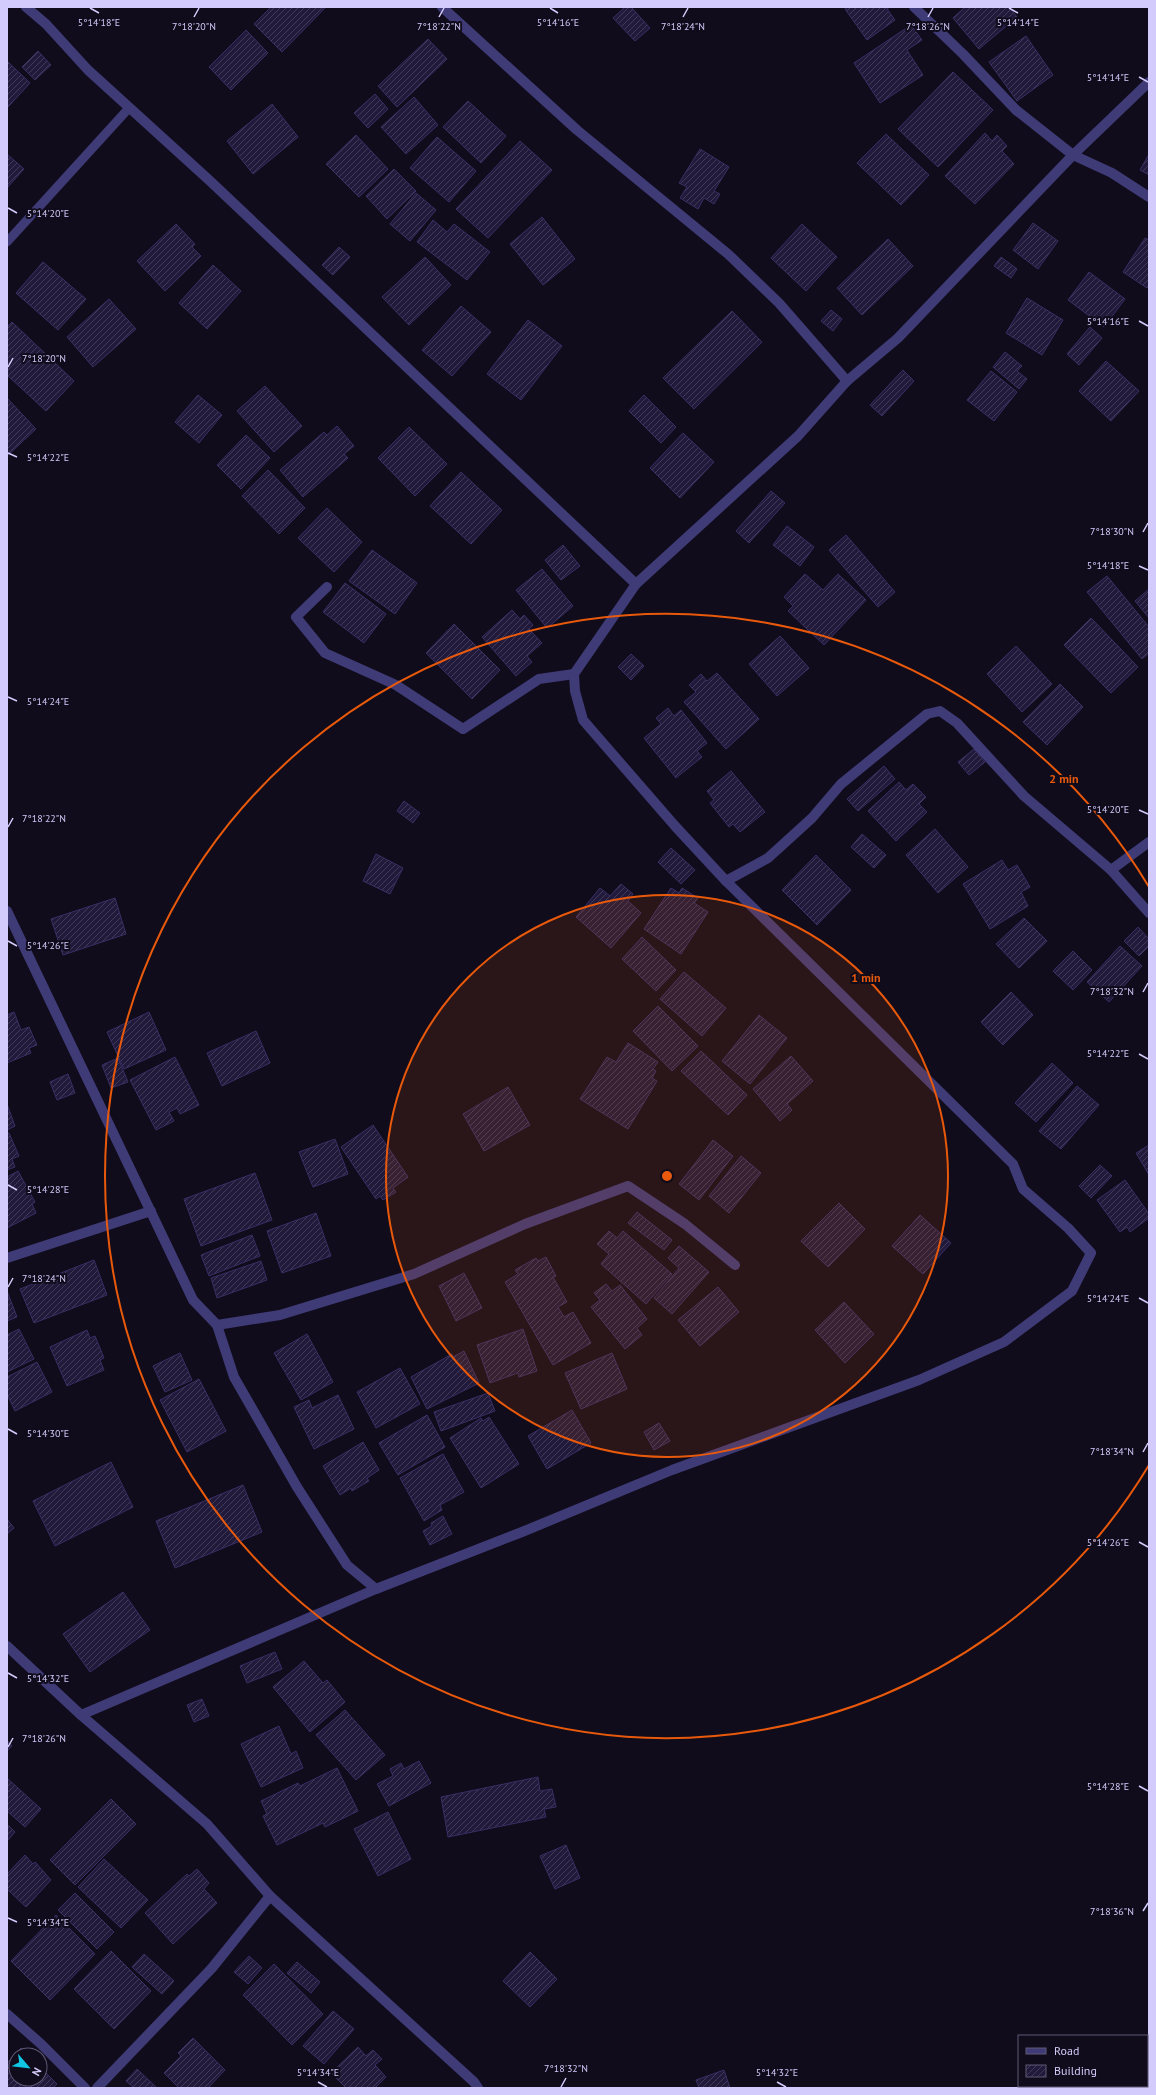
<svg xmlns="http://www.w3.org/2000/svg" width="1156" height="2095" viewBox="0 0 1156 2095" font-family="'PT Sans',sans-serif">
  <style>
    .building { fill: url(#building-hatch); stroke: #3a2e65 }
    .lines { fill: none; stroke-linecap: round; stroke-linejoin: round }
    .service { stroke: #3f3b77; stroke-width: 9 }
    .minor { stroke: #3f3b77; stroke-width: 10 }
    .ticks { fill: none; stroke: #d2cbfb; stroke-width: 1.5 }
    .ring { fill: none; stroke: #e8590c; stroke-width: 2 }
    .ticks-label { font-size: 10px; text-anchor: middle; fill: #d2cbfb; stroke: #100c1b; stroke-width: 4; stroke-linejoin: round; paint-order: stroke }
    .centre { fill: #e8590c; stroke: #100c1b; stroke-width: 2 }
    .ring-label { font-size: 12px; text-anchor: middle; font-weight: bold; fill: #e8590c; stroke: #100c1b; stroke-width: 4; stroke-linejoin: round; paint-order: stroke }
  </style>
  <defs>
    <pattern id="building-hatch" width="6" height="6" patternUnits="userSpaceOnUse"><rect width="6" height="6" fill="#221a3b"/><path d="M-1 1l2-2M0 6l6-6M5 7l2-2" fill="none" stroke="#413a58"/></pattern>
  </defs>
  <rect width="100%" height="100%" fill="#100c1b"/>
  <g class="building">
    <path d="M271,7H326L282,52L254,24Z"/>
    <path d="M625,7H631L650,28L635,41L613,18Z"/>
    <path d="M848,7H890L887,9L895,20L867,40L845,9Z"/>
    <path d="M965,7H1009L1017,17L979,49L953,18Z"/>
    <path d="M911,25L922,40L907,50L923,75L880,103L854,63Z"/>
    <path d="M246,30L268,53L231,90L209,67Z"/>
    <path d="M1026,36L1053,75L1017,101L989,62Z"/>
    <path d="M428,39L447,59L397,107L378,86Z"/>
    <path d="M38,51L51,65L35,80L22,67Z"/>
    <path d="M7,61L30,83L7,108Z"/>
    <path d="M953,72L993,110L938,167L898,129Z"/>
    <path d="M375,94L388,109L368,128L354,113Z"/>
    <path d="M414,97L438,125L406,154L381,127Z"/>
    <path d="M468,101L506,136L481,163L443,127Z"/>
    <path d="M272,104L298,137L253,174L227,141Z"/>
    <path d="M985,133L992,141L997,135L1007,146L1002,151L1014,164L975,204L945,176Z"/>
    <path d="M886,134L929,175L901,205L857,163Z"/>
    <path d="M356,135L388,169L359,197L326,164Z"/>
    <path d="M437,137L476,171L449,202L410,168Z"/>
    <path d="M520,141L552,170L488,238L456,209Z"/>
    <path d="M700,149L729,167L714,191L720,194L714,204L704,198L698,209L680,198L687,187L679,183Z"/>
    <path d="M7,154L24,169L7,188Z"/>
    <path d="M1149,154V175L1140,170Z"/>
    <path d="M394,169L416,191L387,219L366,196Z"/>
    <path d="M416,193L436,210L410,241L390,224Z"/>
    <path d="M542,217L575,259L543,285L510,244Z"/>
    <path d="M433,220L447,232L454,224L490,252L467,280L417,242Z"/>
    <path d="M1033,223L1058,241L1038,269L1013,250Z"/>
    <path d="M176,224L195,244L192,247L201,256L165,291L137,261Z"/>
    <path d="M802,224L837,257L806,291L771,258Z"/>
    <path d="M1145,238L1149,240V285L1147,288L1123,272Z"/>
    <path d="M888,239L913,266L862,315L837,288Z"/>
    <path d="M339,247L350,257L333,275L322,265Z"/>
    <path d="M425,257L451,285L409,325L382,297Z"/>
    <path d="M1001,257L1017,269L1011,278L994,266Z"/>
    <path d="M43,262L86,299L58,330L16,293Z"/>
    <path d="M213,265L241,291L207,329L179,303Z"/>
    <path d="M1089,272L1125,299L1104,327L1068,300Z"/>
    <path d="M1027,298L1063,320L1042,355L1006,333Z"/>
    <path d="M109,299L136,329L93,367L67,337Z"/>
    <path d="M461,306L491,332L452,376L422,350Z"/>
    <path d="M831,310L842,319L833,331L821,321Z"/>
    <path d="M732,311L762,342L694,409L663,378Z"/>
    <path d="M528,320L562,346L521,400L487,374Z"/>
    <path d="M12,322L74,381L46,411L7,375V327Z"/>
    <path d="M1090,327L1102,338L1079,365L1067,354Z"/>
    <path d="M1005,352L1022,366L1017,371L1027,379L1019,389L993,367Z"/>
    <path d="M1106,361L1139,391L1111,421L1079,391Z"/>
    <path d="M903,370L914,381L882,416L870,405Z"/>
    <path d="M991,371L1017,392L994,421L967,400Z"/>
    <path d="M265,386L302,426L274,452L237,411Z"/>
    <path d="M198,395L222,415L199,443L175,422Z"/>
    <path d="M644,395L676,427L661,443L629,411Z"/>
    <path d="M7,398L36,429L7,456Z"/>
    <path d="M337,426L354,446L344,454L348,458L303,497L280,470L324,432L327,435Z"/>
    <path d="M409,427L447,464L415,496L378,458Z"/>
    <path d="M683,433L714,462L680,498L650,468Z"/>
    <path d="M246,435L270,458L241,489L217,465Z"/>
    <path d="M268,470L305,508L279,534L242,496Z"/>
    <path d="M461,472L502,510L471,544L430,506Z"/>
    <path d="M771,491L785,503L749,543L736,531Z"/>
    <path d="M327,508L362,542L334,572L298,538Z"/>
    <path d="M787,526L814,547L800,566L773,545Z"/>
    <path d="M846,535L895,592L878,607L829,550Z"/>
    <path d="M563,545L580,566L561,580L545,560Z"/>
    <path d="M372,550L417,583L395,614L349,581Z"/>
    <path d="M542,569L573,606L547,628L516,590Z"/>
    <path d="M805,574L823,590L838,574L866,600L824,645L788,611L793,606L784,597Z"/>
    <path d="M1107,576L1149,627V653L1142,659L1087,592Z"/>
    <path d="M345,583L386,614L364,643L323,612Z"/>
    <path d="M1149,589V618L1135,601Z"/>
    <path d="M512,610L520,619L524,615L533,625L529,629L542,643L527,656L532,662L516,676L482,637Z"/>
    <path d="M1091,618L1138,667L1111,693L1064,645Z"/>
    <path d="M454,624L500,670L472,699L426,653Z"/>
    <path d="M780,636L809,668L777,696L749,664Z"/>
    <path d="M1016,646L1052,684L1022,712L987,674Z"/>
    <path d="M631,654L644,666L631,680L618,667Z"/>
    <path d="M717,673L759,719L726,749L684,702L696,692L689,685L701,674L707,681Z"/>
    <path d="M1060,684L1083,707L1047,745L1023,722Z"/>
    <path d="M668,708L674,716L681,710L707,743L697,751L702,757L676,778L644,738L661,724L656,718Z"/>
    <path d="M974,749L985,762L969,775L958,762Z"/>
    <path d="M884,766L895,779L858,811L847,799Z"/>
    <path d="M731,771L765,812L740,832L733,824L729,827L710,803L714,800L707,791Z"/>
    <path d="M899,782L906,790L913,784L926,797L919,804L927,812L896,841L868,811Z"/>
    <path d="M404,801L420,813L413,823L397,811Z"/>
    <path d="M935,829L968,867L938,893L906,855Z"/>
    <path d="M862,834L886,855L874,868L851,847Z"/>
    <path d="M671,848L695,870L681,884L658,862Z"/>
    <path d="M376,854L403,868L390,894L363,881Z"/>
    <path d="M816,855L851,890L817,925L782,890Z"/>
    <path d="M1002,860L1008,870L1017,865L1030,887L1021,892L1028,906L990,929L963,884Z"/>
    <path d="M621,884L633,894L628,901L641,913L611,948L576,917L600,888L610,896Z"/>
    <path d="M671,888L679,893L682,888L698,898L694,903L708,912L681,954L644,929Z"/>
    <path d="M115,898L126,934L63,955L51,919Z"/>
    <path d="M1024,918L1047,941L1019,968L996,944Z"/>
    <path d="M1138,927L1149,939V946L1139,956L1124,941Z"/>
    <path d="M642,937L676,970L656,991L622,959Z"/>
    <path d="M1120,946L1142,966L1109,1002L1087,982Z"/>
    <path d="M1073,951L1092,970L1073,990L1053,971Z"/>
    <path d="M684,972L726,1008L702,1036L660,999Z"/>
    <path d="M1011,992L1033,1015L1003,1045L981,1022Z"/>
    <path d="M658,1006L698,1046L672,1071L633,1031Z"/>
    <path d="M14,1012L21,1030L29,1027L37,1045L29,1048L31,1053L7,1063V1015Z"/>
    <path d="M149,1012L166,1050L124,1069L107,1032Z"/>
    <path d="M759,1015L787,1038L750,1084L722,1061Z"/>
    <path d="M256,1031L270,1063L222,1086L207,1053Z"/>
    <path d="M628,1043L658,1062L653,1069L656,1071L652,1078L657,1081L628,1129L580,1099L607,1057L616,1062Z"/>
    <path d="M701,1051L747,1095L728,1115L681,1071Z"/>
    <path d="M791,1056L813,1081L787,1104L792,1110L780,1121L753,1089Z"/>
    <path d="M175,1057L199,1105L180,1114L177,1108L169,1112L174,1121L156,1130L130,1080Z"/>
    <path d="M118,1058L128,1082L111,1088L102,1065Z"/>
    <path d="M1052,1063L1073,1083L1036,1122L1015,1103Z"/>
    <path d="M68,1074L75,1093L57,1100L50,1082Z"/>
    <path d="M1077,1086L1099,1105L1061,1149L1039,1131Z"/>
    <path d="M508,1087L530,1125L484,1151L463,1114Z"/>
    <path d="M7,1104L15,1126L7,1130Z"/>
    <path d="M373,1125L408,1177L393,1188L396,1192L383,1200L380,1196L376,1199L341,1147Z"/>
    <path d="M7,1133H9L19,1156L12,1159L15,1167L7,1170Z"/>
    <path d="M335,1139L348,1174L313,1187L299,1152Z"/>
    <path d="M713,1140L733,1156L699,1200L679,1184Z"/>
    <path d="M1149,1145V1175L1136,1153Z"/>
    <path d="M741,1156L761,1173L729,1213L709,1196Z"/>
    <path d="M1100,1165L1112,1176L1091,1198L1079,1186Z"/>
    <path d="M18,1171L35,1202L32,1204L36,1213L7,1228V1177Z"/>
    <path d="M255,1173L272,1220L201,1246L184,1199Z"/>
    <path d="M1125,1180L1149,1214V1218L1130,1232L1127,1227L1120,1232L1097,1200Z"/>
    <path d="M839,1203L865,1229L828,1267L801,1241Z"/>
    <path d="M637,1212L672,1240L664,1250L628,1223Z"/>
    <path d="M316,1213L331,1256L282,1273L267,1231Z"/>
    <path d="M920,1215L951,1243L923,1274L892,1246Z"/>
    <path d="M609,1231L617,1238L623,1231L672,1274L646,1304L601,1264L609,1254L597,1244Z"/>
    <path d="M252,1235L260,1256L209,1276L201,1255Z"/>
    <path d="M679,1246L709,1272L672,1314L654,1298L679,1268L668,1258Z"/>
    <path d="M546,1257L556,1276L553,1277L567,1302L558,1307L564,1317L573,1312L591,1343L553,1365L505,1282L518,1274L515,1270L536,1258L538,1261Z"/>
    <path d="M94,1260L107,1295L34,1323L20,1289Z"/>
    <path d="M261,1261L267,1280L217,1298L211,1278Z"/>
    <path d="M464,1273L482,1308L456,1321L439,1286Z"/>
    <path d="M606,1284L612,1291L620,1285L647,1319L637,1328L642,1335L625,1349L591,1307L600,1300L594,1293Z"/>
    <path d="M718,1287L739,1312L700,1346L678,1320Z"/>
    <path d="M7,1291L17,1317L7,1321Z"/>
    <path d="M844,1302L874,1334L845,1363L815,1330Z"/>
    <path d="M19,1329L34,1359L7,1372V1335Z"/>
    <path d="M523,1329L537,1371L519,1377L518,1373L490,1383L477,1345Z"/>
    <path d="M87,1330L90,1338L95,1336L104,1358L100,1360L104,1370L67,1386L50,1347Z"/>
    <path d="M307,1334L333,1382L301,1400L274,1353Z"/>
    <path d="M464,1351L479,1383L427,1409L411,1377L452,1354L453,1357Z"/>
    <path d="M180,1353L192,1380L165,1392L153,1366Z"/>
    <path d="M612,1353L627,1389L581,1409L565,1373Z"/>
    <path d="M37,1362L52,1392L15,1411L7,1394V1377Z"/>
    <path d="M400,1368L420,1404L376,1428L357,1392Z"/>
    <path d="M199,1379L226,1431L187,1452L160,1400Z"/>
    <path d="M488,1393L495,1411L441,1431L434,1412Z"/>
    <path d="M338,1395L354,1429L314,1449L294,1407L309,1400L312,1408Z"/>
    <path d="M572,1410L591,1443L547,1469L528,1436Z"/>
    <path d="M427,1415L445,1447L398,1475L379,1443Z"/>
    <path d="M489,1417L519,1464L481,1488L450,1438L481,1418L483,1421Z"/>
    <path d="M659,1423L670,1441L654,1450L644,1432Z"/>
    <path d="M363,1442L379,1470L367,1478L369,1481L352,1491L351,1488L340,1495L323,1466Z"/>
    <path d="M443,1454L464,1492L440,1505L442,1510L424,1521L400,1478Z"/>
    <path d="M111,1462L133,1507L55,1546L33,1501Z"/>
    <path d="M243,1485L262,1532L175,1568L156,1521Z"/>
    <path d="M443,1516L452,1534L430,1545L423,1531L432,1526L431,1523Z"/>
    <path d="M7,1519L14,1528L7,1534Z"/>
    <path d="M123,1592L150,1630L90,1672L63,1634Z"/>
    <path d="M275,1652L282,1669L247,1683L240,1666Z"/>
    <path d="M304,1661L323,1683L327,1680L345,1702L310,1732L273,1687Z"/>
    <path d="M202,1699L209,1716L194,1722L187,1705Z"/>
    <path d="M345,1710L385,1755L356,1780L316,1735Z"/>
    <path d="M279,1726L291,1754L296,1751L303,1768L261,1787L241,1744Z"/>
    <path d="M7,1740L12,1746L7,1751Z"/>
    <path d="M419,1761L431,1783L389,1806L377,1784L393,1776L390,1769L401,1763L404,1769Z"/>
    <path d="M337,1768L358,1811L325,1827L323,1823L277,1845L263,1816L267,1814L261,1801L298,1783L300,1786Z"/>
    <path d="M538,1777L540,1791L552,1789L556,1807L544,1809L546,1817L448,1837L441,1797Z"/>
    <path d="M7,1778L41,1809L25,1827L7,1811Z"/>
    <path d="M111,1799L136,1824L75,1885L50,1860Z"/>
    <path d="M388,1812L411,1859L378,1876L354,1829Z"/>
    <path d="M7,1824L15,1832L7,1841Z"/>
    <path d="M566,1845L580,1878L555,1889L540,1856Z"/>
    <path d="M25,1855L33,1864L35,1862L51,1880L26,1907L7,1889V1874Z"/>
    <path d="M104,1859L148,1900L121,1928L78,1887Z"/>
    <path d="M197,1869L209,1883L204,1889L217,1903L173,1944L145,1913L187,1874L189,1876Z"/>
    <path d="M75,1893L114,1932L97,1949L58,1910Z"/>
    <path d="M56,1915L95,1954L50,2000L11,1961Z"/>
    <path d="M111,1951L151,1991L114,2029L74,1989Z"/>
    <path d="M530,1952L557,1979L530,2007L503,1981Z"/>
    <path d="M144,1954L174,1981L162,1994L132,1967Z"/>
    <path d="M249,1956L262,1968L248,1984L234,1972Z"/>
    <path d="M297,1962L320,1982L311,1993L287,1973Z"/>
    <path d="M274,1964L323,2014L292,2045L243,1995Z"/>
    <path d="M333,2011L354,2029L324,2064L303,2046Z"/>
    <path d="M193,2038L225,2070L208,2088H179L164,2073L181,2056L178,2053Z"/>
    <path d="M358,2047L366,2056L373,2050L382,2059L375,2065L386,2077L375,2088H346L331,2073Z"/>
    <path d="M21,2048L28,2055H16V2079H40V2067L57,2084L53,2088H7V2063Z"/>
    <path d="M137,2069L157,2088H134L126,2081Z"/>
    <path d="M724,2070L730,2088H699L696,2080Z"/>
  </g>
  <g class="lines">
    <path class="service" d="M7,242L129,108"/>
    <g class="minor">
      <path d="M26,7L46,24L88,70L209,180L636,584"/>
      <path d="M442,7L577,130L728,254L779,303L847,381"/>
      <path d="M914,7L963,54L1016,110L1073,155L1112,173L1149,197"/>
      <path d="M327,587L296,617L325,653L396,685L463,729L539,679L574,674"/>
      <path d="M1111,870L1149,842"/>
      <path d="M726,881L768,858L812,818L841,784L927,714L940,711L957,723L1024,796L1111,870L1149,913"/>
      <path d="M7,911L193,1300L217,1325L234,1377L297,1487L347,1565L376,1589"/>
      <path d="M7,1258L151,1211"/>
      <path d="M217,1325L280,1315L414,1274L525,1224L628,1186L685,1224L735,1265"/>
      <path d="M7,1646L81,1715L207,1824L270,1896L474,2082L478,2088"/>
      <path d="M81,1715L376,1589L522,1532L672,1470L919,1380L1004,1342L1072,1291L1091,1253L1068,1228L1023,1189L1013,1164L726,881L675,826L583,720L575,691L574,674L636,584L798,436L847,381L898,338L1073,155L1149,82"/>
      <path d="M7,2014L41,2044L85,2088"/>
      <path d="M97,2088L212,1968L270,1896"/>
    </g>
  </g>
  <path class="ticks" d="M90,8L99,13M550,8L558,13M1009,8L1018,13M194,17L199,8M439,17L444,8M683,17L688,8M928,17L933,8M1139,77L1148,82M8,208L17,213M1139,321L1148,326M8,367L13,358M8,453L17,457M1143,532L1148,523M1139,566L1148,570M8,697L17,701M1139,810L1148,814M8,827L13,818M8,941L17,946M1143,992L1148,983M1139,1054L1148,1059M8,1185L17,1190M8,1287L13,1278M1139,1298L1148,1303M8,1429L17,1434M1143,1452L1148,1443M1139,1542L1148,1547M8,1673L17,1678M8,1747L13,1738M1139,1786L1148,1791M1143,1911L1148,1903M8,1918L17,1922M318,2082L327,2087M777,2082L786,2087M561,2087L566,2078"/>
  <circle cx="667" cy="1176" r="281" fill="#e8590c" fill-opacity=".12"/>
  <g class="ring">
    <circle cx="667" cy="1176" r="281"/>
    <path d="M1149 1465A562 562 0 1 1 1149 887"/>
  </g>
  <g class="ticks-label">
    <text x="99" y="26">5°14'18"E</text>
    <text x="558" y="26">5°14'16"E</text>
    <text x="1018" y="26">5°14'14"E</text>
    <text x="194" y="30">7°18'20"N</text>
    <text x="439" y="30">7°18'22"N</text>
    <text x="683" y="30">7°18'24"N</text>
    <text x="928" y="30">7°18'26"N</text>
    <text x="1108" y="81">5°14'14"E</text>
    <text x="48" y="217">5°14'20"E</text>
    <text x="1108" y="325">5°14'16"E</text>
    <text x="44" y="362">7°18'20"N</text>
    <text x="48" y="461">5°14'22"E</text>
    <text x="1112" y="535">7°18'30"N</text>
    <text x="1108" y="569">5°14'18"E</text>
    <text x="48" y="705">5°14'24"E</text>
    <text x="1108" y="813">5°14'20"E</text>
    <text x="44" y="822">7°18'22"N</text>
    <text x="48" y="949">5°14'26"E</text>
    <text x="1112" y="995">7°18'32"N</text>
    <text x="1108" y="1057">5°14'22"E</text>
    <text x="48" y="1193">5°14'28"E</text>
    <text x="44" y="1282">7°18'24"N</text>
    <text x="1108" y="1302">5°14'24"E</text>
    <text x="48" y="1437">5°14'30"E</text>
    <text x="1112" y="1455">7°18'34"N</text>
    <text x="1108" y="1546">5°14'26"E</text>
    <text x="48" y="1682">5°14'32"E</text>
    <text x="44" y="1742">7°18'26"N</text>
    <text x="1108" y="1790">5°14'28"E</text>
    <text x="1112" y="1915">7°18'36"N</text>
    <text x="48" y="1926">5°14'34"E</text>
    <text x="566" y="2072">7°18'32"N</text>
    <text x="318" y="2076">5°14'34"E</text>
    <text x="777" y="2076">5°14'32"E</text>
  </g>
  <circle cx="667" cy="1176" r="6" class="centre"/>
  <g class="ring-label">
    <text x="1064" y="783">2 min</text>
    <text x="866" y="982">1 min</text>
  </g>
  <rect width="1156" height="2095" fill="none" stroke="#d2cbfb" stroke-width="16"/>
  <rect x="1018" y="2035" width="130" height="52" fill="#100c1b" stroke="#5e5875"/>
  <rect x="1026" y="2048" width="20" height="6" fill="#3f3b77" stroke="#5e5875"/>
  <text x="1054" y="2055" font-size="12" fill="#d2cbfb">Road</text>
  <rect x="1026" y="2065" width="20" height="12" fill="url(#building-hatch)" stroke="#5e5875"/>
  <text x="1054" y="2075" font-size="12" fill="#d2cbfb">Building</text>
  <g transform="translate(28 2067) rotate(118)"><circle r="19" fill="#100c1b" stroke="#5e5875"/>
  <path d="M0-3L7 15L0 10L-7 15Z" fill="#10c6e2"/>
  <text y="-6" font-size="11" font-weight="bold" text-anchor="middle" fill="#d2cbfb">N</text>
  </g>
</svg>
